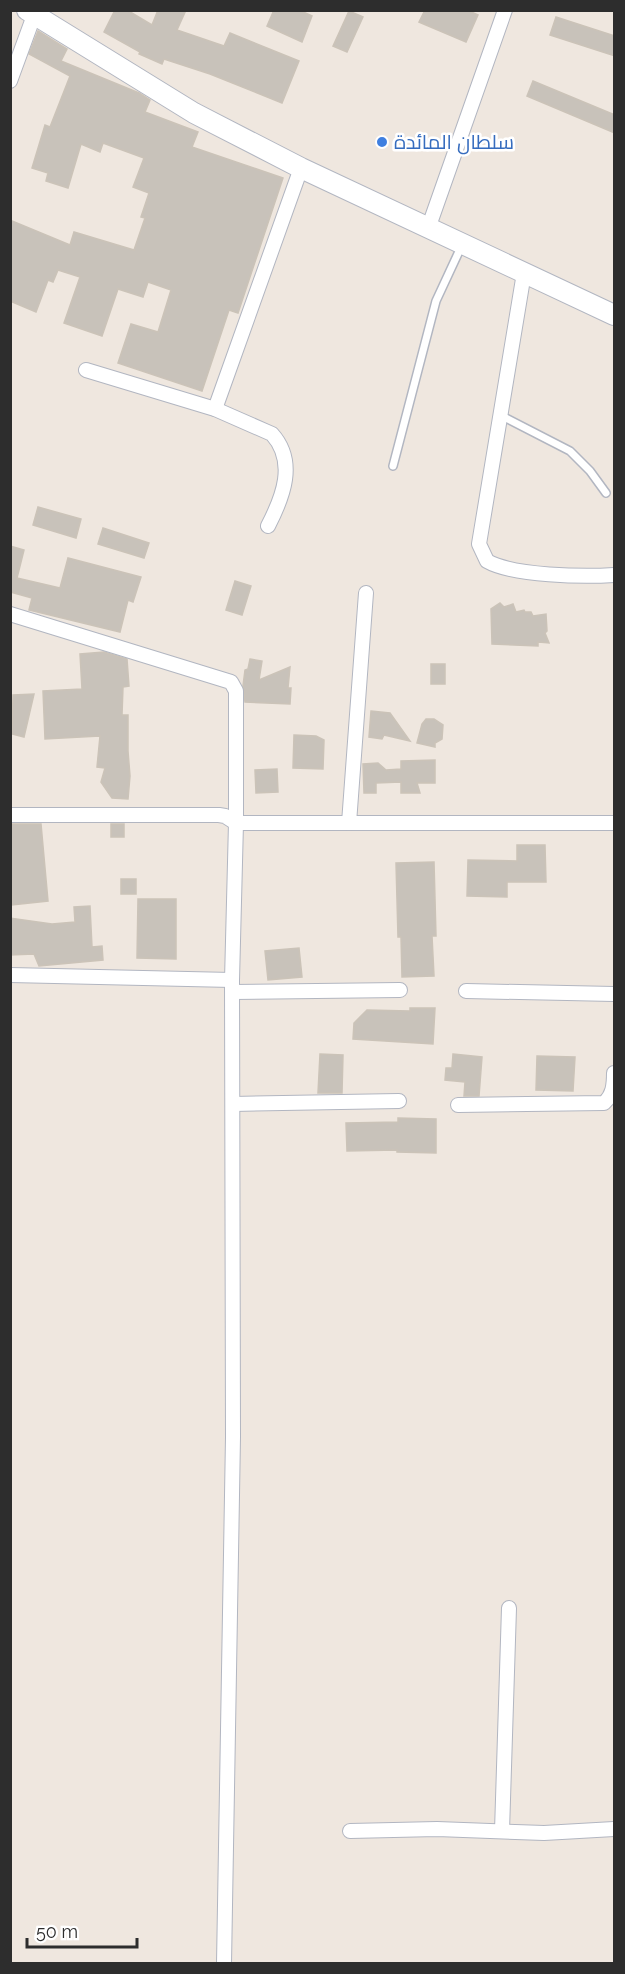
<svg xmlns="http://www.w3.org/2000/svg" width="625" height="1974" viewBox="0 0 625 1974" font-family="Raleway,Cairo,sans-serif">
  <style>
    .building { fill: #c8c2ba; stroke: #cbc3b8; stroke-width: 1.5 }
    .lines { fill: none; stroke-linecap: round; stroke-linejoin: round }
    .service-casing { stroke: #b2b6c1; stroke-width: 10 }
    .minor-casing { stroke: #b2b6c1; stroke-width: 16 }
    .secondary-casing { stroke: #b2b6c1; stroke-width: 22 }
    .service { stroke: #fff; stroke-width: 7 }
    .minor { stroke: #fff; stroke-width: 14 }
    .secondary { stroke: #fff; stroke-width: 20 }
    .shop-dot { fill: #3f7fe0; stroke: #fff; stroke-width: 2 }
    .labels { text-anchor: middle; stroke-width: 5; stroke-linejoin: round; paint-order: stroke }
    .shop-label { font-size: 20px; fill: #366cbe; stroke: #fff; text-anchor: start }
  </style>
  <rect width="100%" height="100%" fill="#efe7df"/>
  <g class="building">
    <path d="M115,10H127L152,25L158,10H186L177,30L224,46L230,33L299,61L282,103L210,74L164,59L162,64L139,54L140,52L104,32Z"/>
    <path d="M274,10H299L312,16L302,42L267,26Z"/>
    <path d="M425,10H467L478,15L466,42L419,22Z"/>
    <path d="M349,11L363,17L347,52L333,46Z"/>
    <path d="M556,17L615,36V56L550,35Z"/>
    <path d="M38,31L67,49L61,61L139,93L150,100L145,112L198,132L192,147L283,178L238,313L229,310L202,391L118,363L131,324L158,332L171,290L148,282L143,297L118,289L102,336L64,323L80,277L58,270L53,282L48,280L36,312L10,301V220L70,245L74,232L134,250L145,218L141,217L149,193L133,187L144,158L103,143L100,152L81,144L68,188L46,181L48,173L32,168L45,125L50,127L70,76L29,54Z"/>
    <path d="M533,81L615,115V133L527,96Z"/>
    <path d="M38,507L81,519L76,538L33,525Z"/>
    <path d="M103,528L149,543L144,558L98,544Z"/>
    <path d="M10,546L24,550L17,578L60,588L68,558L141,577L133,602L128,600L120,632L29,610L32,598L10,592Z"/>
    <path d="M235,581L251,586L242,615L226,610Z"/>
    <path d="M500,603L504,607L513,604L516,612L524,610L525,612H531L533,616L546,614L547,631L545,633L549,643L538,642V646L492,644L491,609Z"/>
    <path d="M104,652L127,659L129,686L123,687L122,715H128V751L130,776L128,799L112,798L101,782L105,768L97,767L100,736L45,739L43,691L82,689L80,654Z"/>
    <path d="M250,659L262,661L259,680L290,667L288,688H291L290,704L245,702L243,686L245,670L248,669Z"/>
    <rect x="431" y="664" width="14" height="20"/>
    <path d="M34,694L24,737L12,734L13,695Z"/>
    <path d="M371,711L390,713L410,741L384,735L382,739L369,737Z"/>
    <path d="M426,719H434L443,725L442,739L435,743V747L417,743L422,724Z"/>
    <path d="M294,735L316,736L324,740L323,769L293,768Z"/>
    <path d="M435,760V783H417L420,793H401V782L376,783V793H364L363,764L378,763L386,770L401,769V761Z"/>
    <path d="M277,769L278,792L256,793L255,770Z"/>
    <path d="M10,824H41L48,901L12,905Z"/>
    <rect x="111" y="824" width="13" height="13"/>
    <path d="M517,845H545L546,882H507V897L467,896L468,860L517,861Z"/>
    <path d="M434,862L436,936H432L434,976L402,977L401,937H398L396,863Z"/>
    <rect x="121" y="879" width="15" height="15"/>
    <path d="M138,899H176V959L137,958Z"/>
    <path d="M90,906L92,947L102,946L103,960L39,966L34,954L10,955V918L52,924L75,922L74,907Z"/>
    <path d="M299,948L302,977L268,980L265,951Z"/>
    <path d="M410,1008H435L433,1044L353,1039L354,1023L367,1010L410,1011Z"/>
    <path d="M320,1054L343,1055L342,1093H318Z"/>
    <path d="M453,1054L482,1057L479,1096H464L465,1082L445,1080L446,1068H452Z"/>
    <path d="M537,1056L575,1057L573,1091L536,1090Z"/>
    <path d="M398,1118L436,1119V1153L397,1152V1150L347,1151L346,1123L398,1122Z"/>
  </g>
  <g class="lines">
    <defs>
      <g id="service">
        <path d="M500,415L570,451L590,471L606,493"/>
        <path d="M393,466L436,301L462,245"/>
      </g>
      <g id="minor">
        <path d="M10,81L36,10"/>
        <path d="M429,226L505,10"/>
        <path d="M524,273L479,544L487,561C513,576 584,577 614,575"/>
        <path d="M86,370L215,409L272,434C297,462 283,497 268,526"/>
        <path d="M215,409L301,168"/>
        <path d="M10,614L231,682L236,691V823L232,980L233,1437L224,1964"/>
        <path d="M10,815H219L225,816L236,823H614"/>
        <path d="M349,823L366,593"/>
        <path d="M10,975L232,980"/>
        <path d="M466,991L614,994"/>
        <path d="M233,992L400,990"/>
        <path d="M233,1104L399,1101"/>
        <path d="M458,1105L604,1103C613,1095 614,1085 614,1073"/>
        <path d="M350,1831L437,1829L544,1833L614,1829"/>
        <path d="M502,1831L509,1608"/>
      </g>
      <path id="secondary" d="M27,10L194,113L301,168L614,315"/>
    </defs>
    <use href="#service" class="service-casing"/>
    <use href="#minor" class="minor-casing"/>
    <use href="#secondary" class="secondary-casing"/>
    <use href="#service" class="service"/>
    <use href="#minor" class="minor"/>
    <use href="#secondary" class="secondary"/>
  </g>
  <circle class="shop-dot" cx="382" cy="142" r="6"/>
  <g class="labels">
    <g class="shop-label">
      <text x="394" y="149">سلطان المائدة</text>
    </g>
  </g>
  <rect width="625" height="1974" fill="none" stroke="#2d2d2d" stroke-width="24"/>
  <path d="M27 1938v9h110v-9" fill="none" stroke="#2d2d2d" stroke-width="3"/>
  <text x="36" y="1938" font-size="18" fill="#2d2d2d" stroke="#ffffff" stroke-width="4.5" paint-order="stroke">50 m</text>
</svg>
